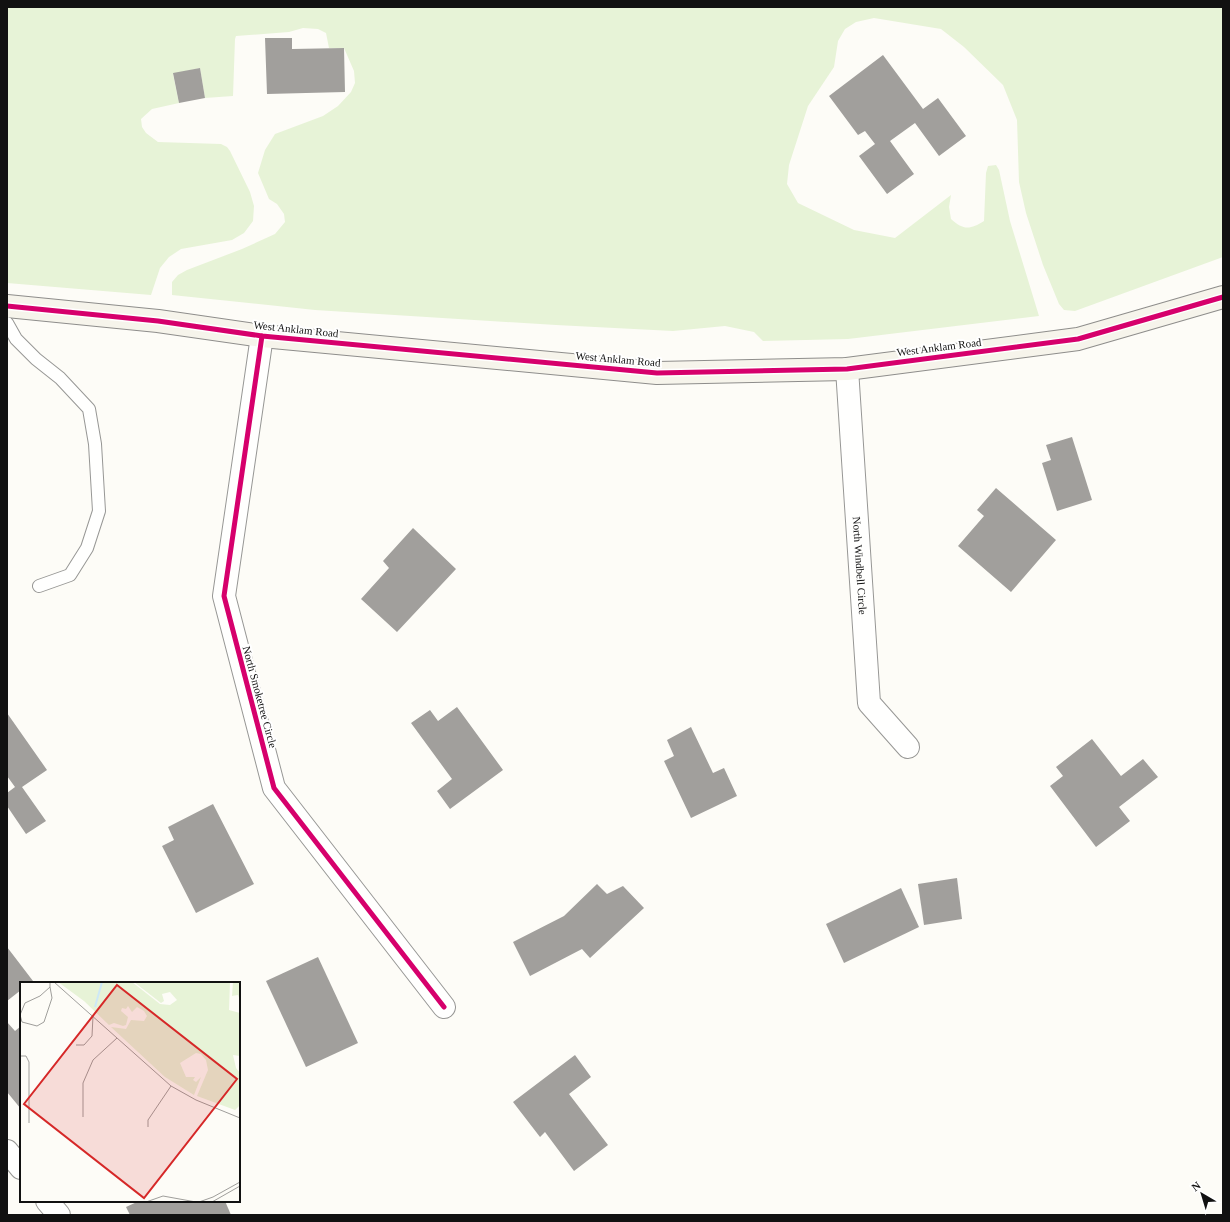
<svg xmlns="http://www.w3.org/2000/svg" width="1230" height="1222" viewBox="0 0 1230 1222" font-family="Georgia,serif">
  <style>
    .green { fill: #e7f3d7 }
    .building { fill: #a19f9c }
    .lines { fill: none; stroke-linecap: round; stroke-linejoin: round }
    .lane-casing { stroke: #979795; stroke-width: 14 }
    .street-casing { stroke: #979795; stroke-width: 24 }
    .secondary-casing { stroke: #8e8d8b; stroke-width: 24 }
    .lane { stroke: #fffffe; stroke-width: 12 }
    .street { stroke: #fffffe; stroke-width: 22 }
    .secondary { stroke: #f6f4eb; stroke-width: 22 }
    .cycleway-casing { stroke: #fff; stroke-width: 8 }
    .cycleway { stroke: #d6006c; stroke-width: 5 }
    .labels { text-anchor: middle; stroke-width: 4; stroke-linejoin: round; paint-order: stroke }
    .street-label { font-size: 11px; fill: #111; stroke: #fff }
    .inset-river { fill: none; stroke: #cde8f7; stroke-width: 2 }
    .inset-road { fill: none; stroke: #9f9e9b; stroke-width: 1 }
    .view { fill: #d62828; fill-opacity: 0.15; stroke: #d62828; stroke-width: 2 }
    .inset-edge { fill: none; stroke: #111; stroke-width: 2 }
  </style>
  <rect width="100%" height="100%" fill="#fdfcf7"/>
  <path class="green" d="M7,7H1223V257L1075,311L1064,310L1059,304L1043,265L1026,213L1019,182L1017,120L1003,85L964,47L941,29L874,18L856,22L845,29L838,41L834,67L808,106L789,165L787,184L798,203L854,230L895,238L951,195L949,207L951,219C963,230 970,230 984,221L986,173L988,166L996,165L999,170L1010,221L1039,316L848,339L763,341L754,332L725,326L673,331L556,325L315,310L172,295V282L178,275L187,270L242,249L275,234L285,222L284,214L277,204L269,199L258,173L265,150L275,134L323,116L338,106L351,92L355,83L354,71L344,48H329L326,33L318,29L303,28L289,32L236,36L235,39L233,96L205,98L200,68L173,74L179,103L152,109L141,119L142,127L146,133L158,142L221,144L227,147L230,151L250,192L254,206L253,221L244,233L232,240L181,249L169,257L160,268L151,295L7,283Z"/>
  <g class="building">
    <path d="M265,38H292V49L344,48L345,92L267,94Z"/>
    <path d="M883,55L923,109L938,98L966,136L939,156L915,123L890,141L914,174L887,194L859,156L875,144L865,131L858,135L829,96Z"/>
    <path d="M200,68L205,98L179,103L173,73Z"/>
    <path d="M1072,437L1092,500L1057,511L1042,463L1051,460L1046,445Z"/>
    <path d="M996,488L1056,540L1011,592L958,546L984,516L977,510Z"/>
    <path d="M413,528L456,569L397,632L361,599L389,568L383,561Z"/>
    <path d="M457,707L503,770L450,809L437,791L452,779L411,723L430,710L438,721Z"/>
    <path d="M7,713L47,770L22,787L46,821L26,834L7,806V793L15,787L7,776Z"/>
    <path d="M691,727L713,773L724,768L737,796L691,818L664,761L674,756L667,740Z"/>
    <path d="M1092,739L1121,776L1143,759L1158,777L1119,807L1130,821L1096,847L1050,786L1063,776L1056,767Z"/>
    <path d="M213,804L254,884L196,913L162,846L174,840L168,827Z"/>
    <path d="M957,878L962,919L924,925L918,884Z"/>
    <path d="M597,884L607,894L623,886L644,908L590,958L582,949L530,976L513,942L564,916Z"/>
    <path d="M901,888L919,927L844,963L826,924Z"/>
    <path d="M7,947L33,981L30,983H21V990L7,1001Z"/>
    <path d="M318,957L358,1043L306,1067L266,981Z"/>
    <path d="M7,1022L15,1031L21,1026V1109L7,1092Z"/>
    <path d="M575,1055L591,1077L569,1094L608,1145L574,1171L545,1132L540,1137L513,1102Z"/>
    <path d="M139,1201H225L231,1215H130L126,1207Z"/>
  </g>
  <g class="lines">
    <defs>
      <path id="lane" d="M7,323L16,339L36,359L60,378L89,409L95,444L99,511L87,548L70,575L39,586"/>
      <g id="street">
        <path d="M262,336L224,596L274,788L444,1007"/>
        <path id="s1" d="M847,369L869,703L908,747"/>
        <path d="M7,1151L21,1168"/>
        <path d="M47,1201L59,1215"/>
      </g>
      <path id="secondary" d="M7,306L158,321L262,336L657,373L847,369L1078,339L1223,297"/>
    </defs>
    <use href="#lane" class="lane-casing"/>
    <use href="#street" class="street-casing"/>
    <use href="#secondary" class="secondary-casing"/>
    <use href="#lane" class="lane"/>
    <use href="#street" class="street"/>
    <use href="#secondary" class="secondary"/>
    <defs>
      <g id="cycleway">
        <path d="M7,306L158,321L262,336L657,373L847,369L1078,339L1223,297"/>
        <path d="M262,336L224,596L274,788L444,1007"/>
      </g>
    </defs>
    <use href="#cycleway" class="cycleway-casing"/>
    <use href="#cycleway" class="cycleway"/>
  </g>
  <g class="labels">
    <g class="street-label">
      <text transform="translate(296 329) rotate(6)" y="4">West Anklam Road</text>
      <text transform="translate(939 347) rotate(-7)" y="4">West Anklam Road</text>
      <text transform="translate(618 359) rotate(5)" y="4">West Anklam Road</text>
      <text dy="4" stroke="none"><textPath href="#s1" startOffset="197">North Windbell Circle</textPath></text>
      <text transform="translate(260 697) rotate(75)" y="4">North Smoketree Circle</text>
    </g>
  </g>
  <g transform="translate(20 982)">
    <rect width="220" height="220" fill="#fdfcf7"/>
    <path d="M38,0H112L140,22L150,23L157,18L150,10L142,12L144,19L141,21L114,0H210L209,28L220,31V74L213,73L216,86L220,91V123L215,128L177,114L188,88L186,78L181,72L176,71L160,81L166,95H175L173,98L176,100L181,95L174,113L145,95L91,45L106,47L111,38L124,39L127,34L124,29L117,25L112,30L108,24L106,27L102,26L101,29L108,35L106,43L103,44L94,41L89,43L64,19ZM213,0H220V18L218,13L212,14Z" fill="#e7f3d7"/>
    <path class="inset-river" d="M75,25L82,0"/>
    <path class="inset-road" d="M34,0L151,104L176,118L220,136M30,1V5L20,14L5,21L0,33L2,40L17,44L24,40L32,16L30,5M56,63H64L72,54L73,34M0,74H6L9,80V141M63,135V101L73,78L97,56M128,145V138L151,104M126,220L143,214L176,220M134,220H156M179,220L193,215L220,200M192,220L220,204"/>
    <path class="view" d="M97,3L217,97L124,216L4,122Z"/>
    <rect width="220" height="220" class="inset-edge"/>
  </g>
  <rect width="1230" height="1222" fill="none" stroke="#111111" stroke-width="16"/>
  <g transform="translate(1202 1194) rotate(322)" stroke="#ffffff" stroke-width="3" paint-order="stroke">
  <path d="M0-3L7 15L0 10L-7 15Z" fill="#111111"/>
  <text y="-6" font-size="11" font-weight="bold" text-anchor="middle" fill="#111111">N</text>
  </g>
</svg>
